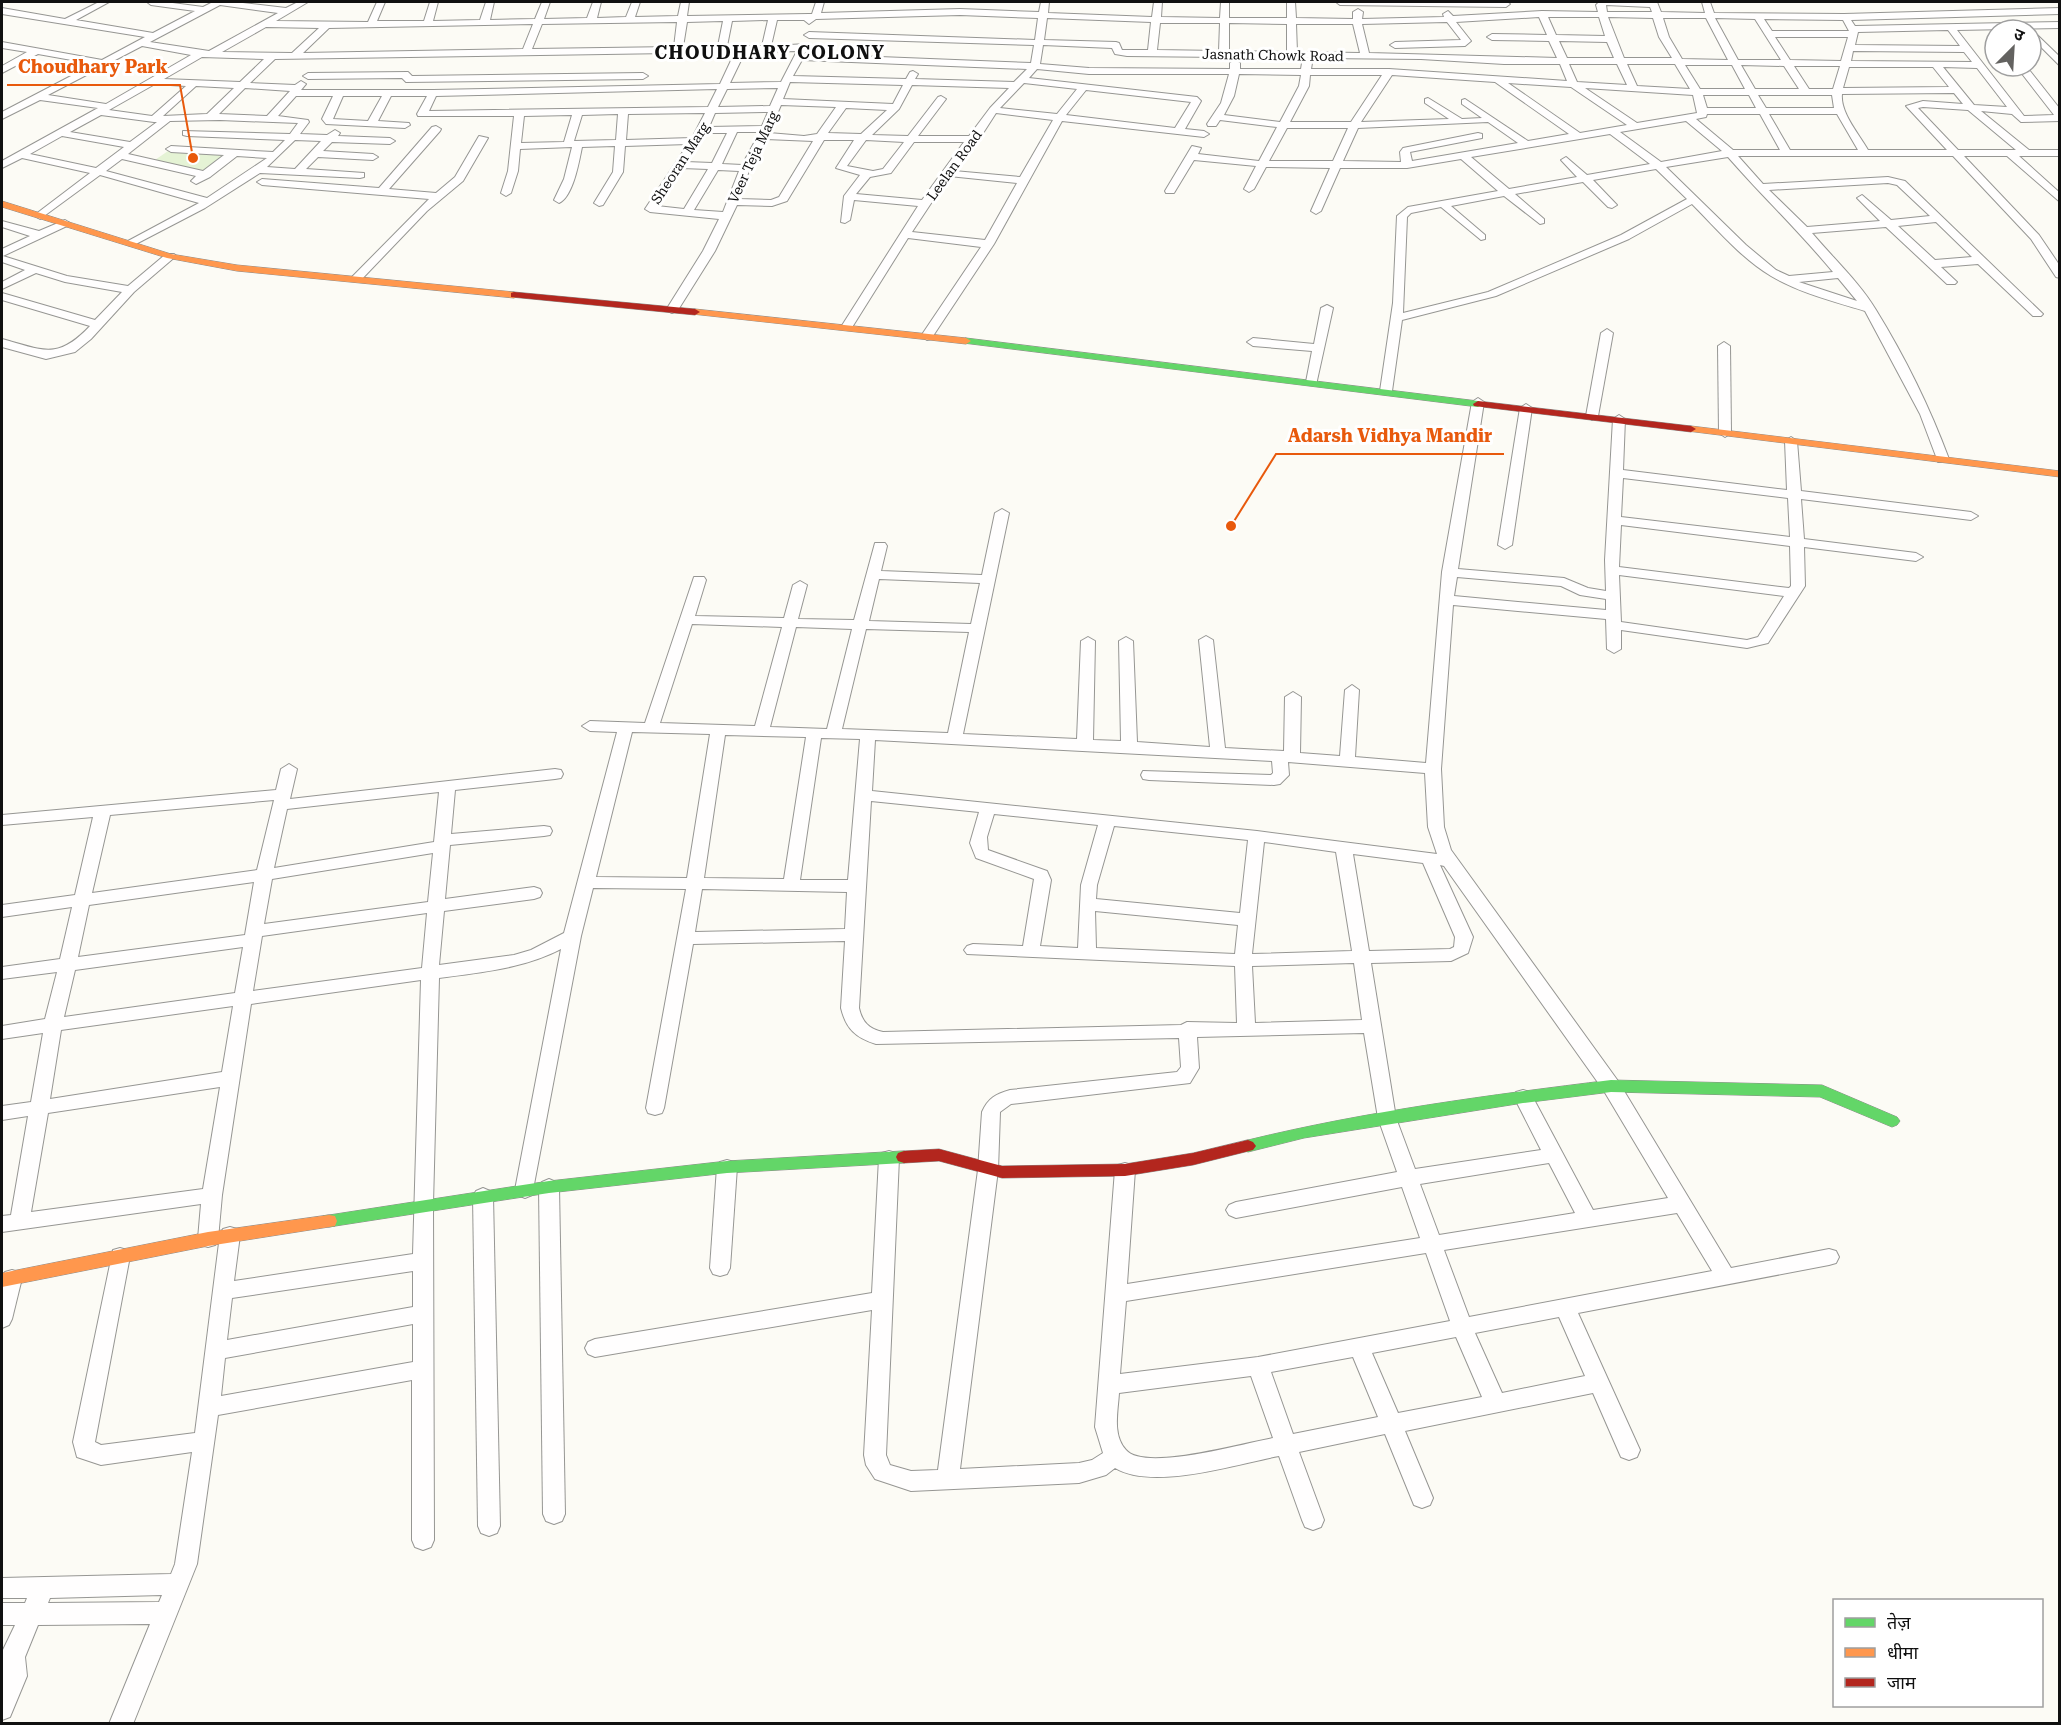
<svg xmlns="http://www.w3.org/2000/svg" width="2061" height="1725" viewBox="0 0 2061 1725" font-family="'Roboto Serif','Noto Sans Devanagari',serif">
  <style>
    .green { fill: #e5f3d5 }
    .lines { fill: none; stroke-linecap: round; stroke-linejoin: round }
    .street-casing { stroke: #969693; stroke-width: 2 }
    .fast-casing { stroke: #8d8c8a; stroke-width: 1 }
    .slow-casing { stroke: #8d8c8a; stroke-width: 1 }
    .jam-casing { stroke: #8d8c8a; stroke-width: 1 }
    .street { fill: #fffefe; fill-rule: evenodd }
    .fast { fill: #63d668; fill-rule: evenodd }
    .slow { fill: #ff974d; fill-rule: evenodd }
    .jam { fill: #b3261e; fill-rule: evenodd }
    .labels { text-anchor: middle; stroke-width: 6; stroke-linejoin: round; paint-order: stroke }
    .far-street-label { font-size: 14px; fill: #101010; stroke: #fff }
    .far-district-label { font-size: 18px; font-weight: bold; letter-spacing: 1.5px; fill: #101010; stroke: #fff }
    .leader { fill: none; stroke: #e8590c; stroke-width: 2 }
    .callout-dot { fill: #e8590c; stroke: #fff; stroke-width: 2 }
    .callout-label { font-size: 18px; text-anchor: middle; font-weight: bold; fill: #e8590c; stroke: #fff; stroke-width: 6; stroke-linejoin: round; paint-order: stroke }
  </style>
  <rect width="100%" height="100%" fill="#fcfbf5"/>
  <path class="green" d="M171,149L234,153L206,175L152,162Z"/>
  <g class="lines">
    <defs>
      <g id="street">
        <path d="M99,2H109L76,20L153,33L195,11L151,5L147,2H165L203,7L213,2H234L286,8L298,2H308L276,21L368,22L377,2H385L377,21H424L430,2H438L433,21L480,20L486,2H494L490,20L535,19L542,2H550L544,19L587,18L593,2H601L597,18L626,17L632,2H640L635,17L678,16L681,2H689L687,16L809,14H812L816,2H824L821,13L960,9L1039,12L1041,2H1049L1048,13L1152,17L1154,2H1162L1161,17L1220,18L1221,2H1229V18H1287V2H1295L1296,18L1353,19V12L1358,9L1363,12L1362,19L1444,17L1443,14L1448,11L1453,16L1542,11L1598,12L1596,5L1599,2H1657L1661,12L1705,13L1702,2H1710L1714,13L1844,14L2060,8V14L1851,20L1855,26L2060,22V28L1957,30L2024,116L2054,115L2016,66H2026L2060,109V121L2021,122L2012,114L1981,111L2029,150H2060V156H2019L2060,193V202L2007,156H1964L2039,235L2060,266V278L2056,277L2031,239L1953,156H1738L1763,184L1888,177L1905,181L2043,314L2041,316H2033L1978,264L1941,267L1957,282L1955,284H1947L1886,227L1812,233C1833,258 1860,283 1876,310C1905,357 1930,408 1949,459L1948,462H1938L1937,459L1920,414L1865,311C1833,301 1800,293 1771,276C1741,258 1716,228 1692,204L1629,239L1496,296L1402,320L1392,391L1386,395L1380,391L1393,303L1397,216L1408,207L1498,191L1461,159L1407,168H1340L1321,211L1316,214L1311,211L1330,168L1266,167L1254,189L1249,192L1244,189L1256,166L1194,160L1174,193H1166L1165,191L1192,146L1201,148L1198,154L1259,161L1277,127L1220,120L1216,126H1208L1207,124L1221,103L1229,74H1089L1037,69L1029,78L1197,97L1201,101L1185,129L1204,131L1209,134L1204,137L1062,121L994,244L931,339L927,340L921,336L981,247L908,238L851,329H843L841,327L918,206L854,200L850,220L845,223L841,222L844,196L860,175L836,168L854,140H824L787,201L772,206L737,205L715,251L678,310L672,313L666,310L703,251L719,219L650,212L645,209L688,144L625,146L623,172L603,205L599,206L594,203L613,172L615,146L582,147C579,162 573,197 559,203L554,200L564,179L572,147L520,149L518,171L511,193L506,196L501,193L508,171L514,116H418L417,114L427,96H391L378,121L409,123L410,125L405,128L326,124L322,119L333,96H296L278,116L308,120L309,122L300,134L327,135L335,130L340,133L338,136L390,138L395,141L390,144L332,142L323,151L373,154L378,157L373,160L318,157L306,169L364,173V177L360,178L260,173L205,208L132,246L128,245V241L199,203L100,175L40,219L35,216L36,214L90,173L22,158L2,168V161L98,108L40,100L2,119V112L94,64L38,54L2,73V66L27,52L2,48V42L102,60L145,37L2,14V8L65,19ZM220,5L278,13L209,51L150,42ZM1606,5L1650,7L1652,12H1607ZM960,15L1038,18L1035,40L809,32L804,35L809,38L1034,45L1031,63L804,54L809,48L807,44L771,46L777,20H804L809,24L816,19ZM1539,17L1547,35L1492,34L1487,37L1492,40L1549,41L1557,58L1369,53L1362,24L1447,22L1461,40L1395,42L1390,45L1395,48L1465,46L1471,41L1456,22ZM1548,17H1599L1605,36L1556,35ZM1608,17L1653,18L1659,37L1672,58H1624ZM1047,18L1151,22L1148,50H1122L1119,43L1116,42L1044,40ZM1663,18H1706L1728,60L1682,59L1669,37ZM1715,18L1755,19L1781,60H1738ZM1764,19L1843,20L1849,31H1772ZM768,20L762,46H727L732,21ZM723,21L718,46L683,47L687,22ZM677,22L674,47L532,49L542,24ZM1160,23H1220L1219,51L1157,50ZM1229,23L1287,24V52L1229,51ZM533,24L523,49L303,53L329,28ZM1296,24H1353L1360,53L1297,52ZM266,27L319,28L292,53L222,52ZM1948,30L1960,46L1855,45L1858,32ZM1775,37H1848L1841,61L1790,60ZM1559,41L1607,42L1614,58H1567ZM1043,45L1112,48L1115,54L1127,56L1421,59L1504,64H1560L1567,81L1389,69H1311L1312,63L1307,60L1302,63L1301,69H1240V63L1235,60L1230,63V69L1089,68L1040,64ZM142,46L191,55L106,104L48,95ZM797,51L781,82L730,83L745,52ZM1853,51L1964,52L1972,62L1851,61ZM735,52L720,84L433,90H301L306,84L301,81L295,85L250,83L275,59ZM202,57L264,59L240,82L164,79ZM802,60L1027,69L1014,82L915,79L918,74L913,71L910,72L906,79L793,76ZM1569,64H1617L1627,85L1577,82ZM1627,64H1675L1690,89L1637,86ZM1685,65H1732L1745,89H1700ZM1741,65L1784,66L1799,89H1755ZM1794,66H1840L1833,89H1809ZM1849,67H1933L1949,87L1843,88ZM1943,67L1977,68L2007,107L1974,105ZM1239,74L1301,75L1299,86L1280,122L1224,115L1234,96ZM1310,75H1382L1351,122H1290L1309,86ZM1392,75L1495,82L1569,134L1528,141L1465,99L1462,100V104L1482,118L1462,119L1428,98L1425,99V103L1449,119L1361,122ZM790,82L903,85L893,104L783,99ZM1024,83L1077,89L1057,114L1000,108ZM1508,83L1571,87L1627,125L1580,133ZM155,84L186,86L152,116L109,110ZM912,85L1009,88L990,108L969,136H918L946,99L941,96L938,97L908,136L872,135L899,109ZM196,86L234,88L207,114L163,116ZM245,88L290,91L267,116L219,114ZM778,88L770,106L718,107L727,89ZM1585,88L1693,95L1697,113L1637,123ZM717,89L708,107L429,111L436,96ZM1086,90L1191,102L1175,128L1066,115ZM1954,93L1963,104L1923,101L1906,106L1947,150H1868C1859,134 1840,113 1842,94ZM1703,95H1749L1756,108H1707ZM1758,95H1832L1834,108H1766ZM343,96H382L368,121L333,119ZM781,105L836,107L817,134L804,136L769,133ZM1923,107L1968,110L2016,150H1958L1918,108ZM846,108L887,110L861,134L828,133ZM768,112L762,126L709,127L715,113ZM705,113L692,138L626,140L628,114ZM996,113L1053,120L1020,177L954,171L975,142L978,141ZM618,114L616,140L574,141L582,115ZM1707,114H1760L1780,150H1733L1696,119L1706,117ZM1769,114H1837L1858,150H1790ZM101,115L154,122H157L130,142L70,132ZM572,115L564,142L521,143L524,116ZM220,120L298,123L290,134L183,131V135L187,136L285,140L273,152L171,146L166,149L171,152L224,155L203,171L128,154L170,121ZM1686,121L1722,151L1661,162L1620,132ZM1488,122L1518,143L1412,161L1410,152L1482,138V134L1478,133L1403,148L1400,152L1401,162L1343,161L1358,128ZM1287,128H1348L1333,161H1269ZM737,132H760L742,165L722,164ZM705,133H727L712,163L686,162ZM1610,134L1650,164L1587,175L1566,157L1561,160L1577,177L1509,189L1471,157ZM62,136L124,147L96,168L30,154ZM766,139L813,141L779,197L771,200L739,199L750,168ZM295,140L321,141L295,169L267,167ZM866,140L904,142L883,169L873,171L847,166ZM914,142H964L922,200L856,194L870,177L891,173ZM237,156L267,158L207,198L106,171L122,159L196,176L191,181L196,184L210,177ZM1728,157C1762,196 1799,231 1833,272L1789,276L1776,270L1746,245L1666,167ZM682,168L708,169L684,209L657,206ZM1656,169L1687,199L1621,235L1488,292L1403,313L1407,217L1411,213L1441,207L1481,240L1485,239V235L1451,206L1504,196L1540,224L1544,223V219L1515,194L1583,182L1608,207L1612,208L1617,205L1593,180ZM718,170L739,171L723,212L694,210ZM949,176L1017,183L985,240L912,232ZM1888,183L1897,185L1930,216L1891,220L1862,195L1857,198L1880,221L1807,227L1769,190ZM1936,222L1972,257L1935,260L1898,226ZM1838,278L1857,301L1799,282Z"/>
        <path d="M1336,2H1507L1510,4L1506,7L1340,5Z"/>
        <path d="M2031,29L2060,57V66L2031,37V30H2028Z"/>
        <path d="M408,72L412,76L643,73L648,76L643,79L406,82L402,78L308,79L303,76L308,73Z"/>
        <path d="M436,126L441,129L440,131L389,189L436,193L455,177L479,136L488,138L463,181L427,211L360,281H352L350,279L429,199L262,185L257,182L262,179L379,188L432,127Z"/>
        <path d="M65,220L70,223L69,225L3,256L67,276L128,286L166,254H174L176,256L134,292L91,339L75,352L46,359L2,347V339C43,350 57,361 90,326L2,300V293L95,320L122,292L65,282L36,273L2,289V282L25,270L2,262V249L30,236L2,227V221L39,231Z"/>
        <path d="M1327,305L1333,308L1316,385H1308L1306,382L1312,351L1253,346L1247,342L1253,338L1314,344L1321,308Z"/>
        <path d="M1607,329L1613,333L1598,416L1592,420L1586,416L1601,333Z"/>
        <path d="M1724,342L1730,346L1731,433L1725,437L1719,433L1718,346Z"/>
        <path d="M1478,398L1484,402L1458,569L1564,578L1588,588L1606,591L1605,560L1613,419L1619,415L1625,419L1623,470L1787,490L1785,441L1791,437L1797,441L1801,491L1971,512L1978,516L1971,520L1801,499L1804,539L1916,553L1923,557L1916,561L1804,547L1805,586L1768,643L1747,648L1621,630V649L1614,653L1607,649L1606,619L1453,605L1441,769L1444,827L1451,850L1618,1081L1731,1268L1829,1249L1836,1251L1839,1257L1836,1263L1829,1265L1578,1313L1640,1450L1637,1457L1629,1460L1621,1457L1593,1393L1405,1431L1433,1498L1430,1505L1422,1508L1414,1505L1385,1434L1299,1452L1324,1520L1321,1527L1313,1530L1305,1527L1302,1520L1279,1456C1236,1464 1153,1491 1115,1468L1106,1475L1079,1483L911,1491L875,1479L866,1465L864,1455L872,1310L595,1357L588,1354L585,1348L588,1342L595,1339L872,1293L879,1158L882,1153L889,1151L896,1153L899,1158L886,1455L890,1465L911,1471L938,1470L978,1170L982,1112C988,1098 996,1094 1010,1090L1177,1072L1181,1067L1179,1038L876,1044C856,1038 846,1029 841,1008L845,941L693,944L664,1108L662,1113L655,1115L648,1113L646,1108L686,889L593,888L581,936L532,1195L525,1198L518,1195L515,1190L561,949C522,969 481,972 439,978L433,1204L434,1540L431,1547L423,1550L415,1547L412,1540V1380L218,1415L197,1564L133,1724H109L150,1624L38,1625L25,1657L27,1676L10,1717L2,1720V1652L15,1625H2V1603H25L27,1598H2V1578L171,1574L175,1564L192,1452L101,1465L77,1457L73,1442L113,1250L120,1248L127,1250L130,1256L95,1442L101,1445L195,1433L220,1235L223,1229L230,1227L237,1229L240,1235L234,1281L413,1254L421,980L251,1004L222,1195L218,1239L215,1245L208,1247L201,1245L198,1239L201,1204L2,1232V1216L11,1215L28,1116L2,1120V1106L31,1102L43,1033L2,1039V1026L45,1019L57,972L2,979V967L60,959L72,907L2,917V905L75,895L93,817L2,825V815L276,790L281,769L289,764L297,769L290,799L555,769L561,770L563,774L561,778L555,779L455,790L451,834L544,826L550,827L552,831L550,835L544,836L450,845L445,899L534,887L540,889L542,893L540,897L534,899L444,911L439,965L514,955L531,950L564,933L617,732L590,731L582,726L590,721L645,723L694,577H704L706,580L695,616L784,618L793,585L800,581L807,585L798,619L854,620L875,543H885L887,546L881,571L982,575L995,513L1002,509L1009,513L963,734L1077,739L1081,641L1088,637L1095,641L1093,740L1121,741L1119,641L1126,637L1133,641L1137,742L1210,747L1199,640L1206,636L1213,640L1225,748L1284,751L1285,697L1293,692L1301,697L1300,753L1340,756L1345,690L1352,685L1359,690L1355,757L1426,763L1442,572L1472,402ZM1623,478L1788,498L1790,537L1621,517ZM1621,525L1790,546L1791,586L1789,588L1619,567ZM1619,575L1784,596L1758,637L1747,640L1621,622ZM1457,577L1561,586L1580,595L1606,599V610L1454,596ZM879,579L980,583L971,624L869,621ZM692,624L782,627L755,726L660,723ZM796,627L852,629L827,729L770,727ZM866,629L969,632L948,733L842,729ZM632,732L710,734L687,878L596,877ZM725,735L806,737L784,879L704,878ZM821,738L860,739L848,880H800ZM875,740L1272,761L1273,773L1271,775L1143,771L1141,775L1143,779L1149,780L1274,785L1280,784L1289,775L1288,762L1425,773L1428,827L1437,854L1257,831L872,791ZM439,792L434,842L274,868L287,809ZM274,800L257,870L92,893L110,815ZM871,801L979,812L970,843L976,858L1034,879L1023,946L973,944L967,946L964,950L967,954L1235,966L1237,1023L1187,1022L1181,1025L883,1032C869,1029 862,1022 859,1008ZM994,814L1098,825L1081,885L1078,948L1040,946L1051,880L1047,871L988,850L987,837ZM1114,826L1248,840L1240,913L1096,899L1097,885ZM1264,842L1336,852L1352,951L1252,954ZM433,853L428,902L264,924L272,879ZM1353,854L1423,863L1455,937L1454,947L1450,949L1369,951ZM1440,865L1444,866L1604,1091L1668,1198L1593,1210L1530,1092L1523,1090L1516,1092L1514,1097L1541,1150L1415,1169L1396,1118L1371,963L1451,961L1468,953L1473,937ZM254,882L245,935L78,957L89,905ZM702,889L847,892L845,929L695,932ZM1095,911L1238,925L1235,954L1096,948ZM427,913L422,968L253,991L262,936ZM243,947L235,993L64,1017L75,970ZM1354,963L1362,1020L1255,1023L1252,966ZM233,1006L222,1072L50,1099L61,1030ZM1364,1033L1378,1118L1397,1172L1236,1202L1229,1205L1226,1210L1229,1215L1236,1218L1402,1187L1420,1238L1127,1284L1135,1170L1132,1165L1125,1163L1118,1165L1115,1170L1095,1427L1103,1453L1092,1460L1079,1463L960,1469L998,1170L1000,1112L1011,1104L1190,1083L1199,1068L1197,1037ZM220,1087L203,1189L31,1212L48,1113ZM1549,1163L1575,1213L1439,1235L1420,1184ZM1677,1213L1712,1271L1469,1317L1444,1250ZM1426,1253L1450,1321L1258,1357L1120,1374L1126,1301ZM413,1271V1307L227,1340L232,1298ZM1559,1317L1585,1376L1502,1393L1475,1333ZM413,1324V1362L221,1396L225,1358ZM1456,1337L1482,1397L1398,1413L1372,1353ZM1353,1357L1378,1417L1293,1434L1271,1372ZM1251,1376L1273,1438C1245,1443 1144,1472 1126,1450C1112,1435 1118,1411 1119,1393ZM162,1595L159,1602L48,1603L50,1598Z"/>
        <path d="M1526,404L1532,408L1512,545L1505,549L1498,545L1520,408Z"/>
        <path d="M727,1160L734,1162L737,1167L730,1268L727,1274L720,1276L713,1274L710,1268L717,1167L720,1162Z"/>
        <path d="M549,1179L556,1182L559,1187L565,1514L562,1521L554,1524L546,1521L543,1514L539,1187L542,1182Z"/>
        <path d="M483,1188L490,1191L493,1196L500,1526L497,1533L489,1536L481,1533L478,1526L473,1196L476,1191Z"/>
        <path d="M12,1270L19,1272L22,1278L12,1319L9,1325L2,1328V1280L5,1272Z"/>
      </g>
      <g id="fast">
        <path d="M966,338L1478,401L1483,404L1478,407L963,343L961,341Z"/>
        <path d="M1611,1080L1822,1085L1897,1117L1900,1121L1897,1125L1892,1127L1820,1097L1611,1092L1523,1103L1304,1138L1248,1152L1243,1150L1240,1146L1243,1142L1248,1140C1367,1111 1490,1095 1611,1080Z"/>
        <path d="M904,1151L910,1153L912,1157L910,1161L904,1163L727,1173L549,1193L329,1227L323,1226L321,1221L323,1216L329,1215L549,1181L727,1161Z"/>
      </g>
      <g id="slow">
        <path d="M2,201L171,254L237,265L514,292L519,295L514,298L237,271L167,258L2,207Z"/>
        <path d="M695,309L966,338L971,341L966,344L692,314V310Z"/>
        <path d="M1691,426L2060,471V477L1687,431V427Z"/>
        <path d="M329,1215L335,1216L337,1221L335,1226L329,1227L208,1246L2,1287V1273L208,1232Z"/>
      </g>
      <g id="jam">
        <path d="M514,292L695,309L700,312L695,315L511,297V293Z"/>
        <path d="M1478,401L1691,426L1696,429L1691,432L1474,406L1473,404Z"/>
        <path d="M1248,1140L1253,1142L1256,1146L1253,1150L1193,1165L1125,1176L1002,1178L939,1161L904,1163L898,1161L896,1157L898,1153L904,1151L939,1149L1002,1166L1125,1164L1193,1153Z"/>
      </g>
    </defs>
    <use href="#street" class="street-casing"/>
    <use href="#fast" class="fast-casing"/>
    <use href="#slow" class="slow-casing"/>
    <use href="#jam" class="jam-casing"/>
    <use href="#street" class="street"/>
    <use href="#fast" class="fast"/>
    <use href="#slow" class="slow"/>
    <use href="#jam" class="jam"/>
  </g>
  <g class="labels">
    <g class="far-street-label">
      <text transform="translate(1273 55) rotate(1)" y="5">Jasnath Chowk Road</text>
      <text transform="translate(753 157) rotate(-65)" y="5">Veer Teja Marg</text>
      <text transform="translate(680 163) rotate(-57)" y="5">Sheoran Marg</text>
      <text transform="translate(954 165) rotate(-54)" y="5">Leelan Road</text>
    </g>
    <g class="far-district-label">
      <text x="770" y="59">CHOUDHARY COLONY</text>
    </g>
  </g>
  <path class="leader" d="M193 158L180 85H7M1231 526L1276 454H1504"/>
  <g class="callout-dot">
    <circle cx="193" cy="158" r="6"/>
    <circle cx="1231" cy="526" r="6"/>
  </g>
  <g class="callout-label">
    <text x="93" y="73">Choudhary Park</text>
    <text x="1390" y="442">Adarsh Vidhya Mandir</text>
  </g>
  <rect width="2061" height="1725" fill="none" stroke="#101010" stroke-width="6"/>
  <rect x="1833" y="1599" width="210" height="108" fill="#ffffff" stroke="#9f9f9f" stroke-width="1.5"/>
  <rect x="1845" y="1618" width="30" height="9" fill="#63d668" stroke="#9f9f9f" stroke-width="1.5"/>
  <text x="1887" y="1629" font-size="18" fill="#101010">तेज़</text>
  <rect x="1845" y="1648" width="30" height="9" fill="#ff974d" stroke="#9f9f9f" stroke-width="1.5"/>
  <text x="1887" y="1659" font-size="18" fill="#101010">धीमा</text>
  <rect x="1845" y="1678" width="30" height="9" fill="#b3261e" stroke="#9f9f9f" stroke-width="1.5"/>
  <text x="1887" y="1689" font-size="18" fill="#101010">जाम</text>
  <g transform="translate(2013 48) rotate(24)"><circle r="28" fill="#ffffff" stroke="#9f9f9f" stroke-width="1.5"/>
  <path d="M0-4.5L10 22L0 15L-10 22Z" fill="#636260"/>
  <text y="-9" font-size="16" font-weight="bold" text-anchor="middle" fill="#101010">उ</text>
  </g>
</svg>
